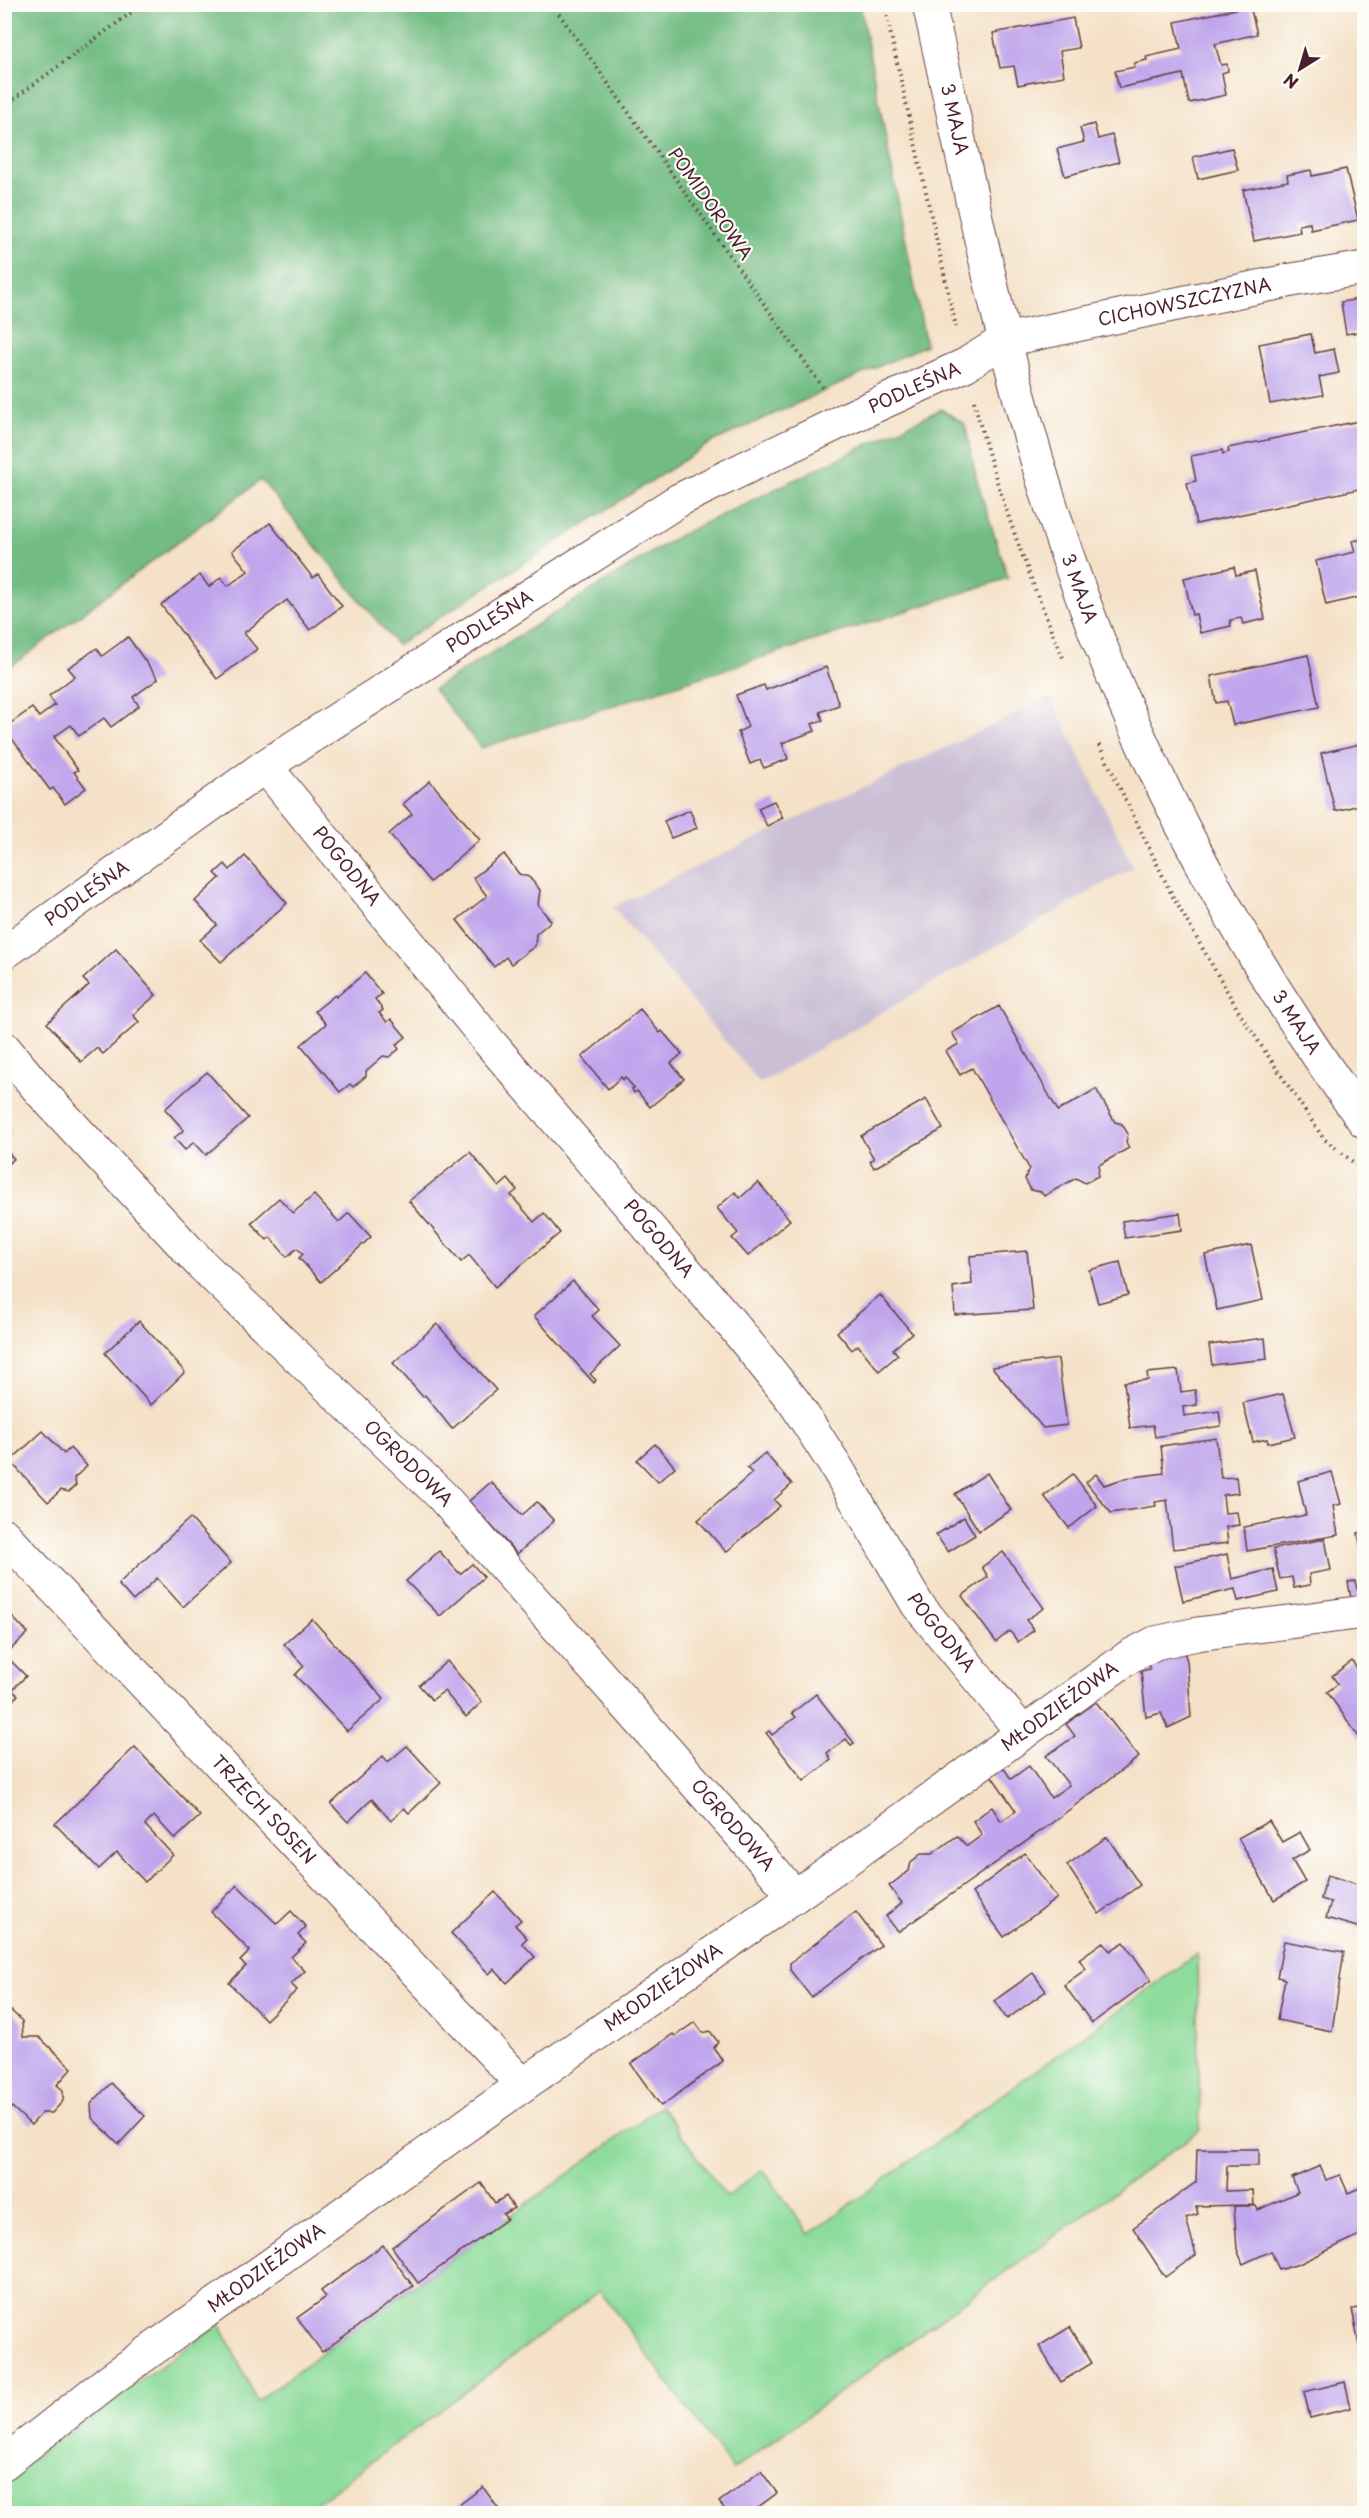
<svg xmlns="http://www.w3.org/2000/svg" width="1369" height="2518" viewBox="0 0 1369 2518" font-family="'Playpen Sans',sans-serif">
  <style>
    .industrial { fill: #cbbfd5 }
    .green { fill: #8ddc9b; stroke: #6c7e63; stroke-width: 1.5 }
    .forest { fill: #72bc83; stroke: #5e6e57; stroke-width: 1.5 }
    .building { fill: #bfa5ec }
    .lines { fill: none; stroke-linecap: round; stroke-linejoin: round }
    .minor-casing { stroke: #643c42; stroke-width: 35 }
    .path { stroke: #643c42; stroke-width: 4; stroke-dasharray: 1.5 4.5; stroke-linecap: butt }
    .minor { stroke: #fff; stroke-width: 33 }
    .labels { text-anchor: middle; stroke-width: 4.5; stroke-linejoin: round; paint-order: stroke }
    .street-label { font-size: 18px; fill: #4a1f2b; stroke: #fdfcf7 }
  </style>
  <rect width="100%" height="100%" fill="#fdfcf7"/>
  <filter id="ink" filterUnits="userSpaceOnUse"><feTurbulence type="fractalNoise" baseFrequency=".0167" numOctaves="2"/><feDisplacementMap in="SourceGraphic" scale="12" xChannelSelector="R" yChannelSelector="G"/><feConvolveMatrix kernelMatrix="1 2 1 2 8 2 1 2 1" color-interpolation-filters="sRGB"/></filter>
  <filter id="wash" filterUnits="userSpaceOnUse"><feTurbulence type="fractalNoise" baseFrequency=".008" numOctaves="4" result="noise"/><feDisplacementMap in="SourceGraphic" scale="24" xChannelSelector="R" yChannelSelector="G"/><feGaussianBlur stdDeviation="1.35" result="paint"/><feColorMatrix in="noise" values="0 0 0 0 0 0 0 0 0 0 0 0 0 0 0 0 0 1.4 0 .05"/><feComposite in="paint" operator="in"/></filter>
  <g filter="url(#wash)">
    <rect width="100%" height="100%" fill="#f4e1c7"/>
    <path class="industrial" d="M1051,697L1133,867L760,1083L613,907Z"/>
    <path class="green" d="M1197,1954L1200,2130L733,2470L600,2291L307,2510L308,2513L5,2514V2484L17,2469L220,2324L257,2401L661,2106L726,2197L763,2170L809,2234Z"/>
    <g class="forest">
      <path d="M5,4L860,5L926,345L710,443L397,645L261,480L5,671Z"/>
      <path d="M941,409L965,424L977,481L1008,578L481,748L434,689L678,536Z"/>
    </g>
    <g id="blocks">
      <g class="building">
        <path d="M1250,6L1257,34L1215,44L1221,65L1227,64L1228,71L1222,73L1226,95L1189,103L1183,74L1119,88L1115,71L1135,67L1134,63L1147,60L1146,57L1181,49L1175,22Z"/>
        <path d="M1073,18L1079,48L1060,51L1064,76L1018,85L1014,66L1000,68L993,33Z"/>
        <path d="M1094,124L1098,139L1112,135L1119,162L1065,176L1057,149L1084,142L1080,128Z"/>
        <path d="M1232,148L1238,170L1198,179L1193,157Z"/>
        <path d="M1346,169L1358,220L1311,230L1310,223L1299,225L1300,232L1254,241L1243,190L1288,181L1287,175L1311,170L1312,176Z"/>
        <path d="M1364,298V331L1346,334L1341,302Z"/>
        <path d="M1311,334L1315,353L1334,349L1339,373L1319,377L1323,395L1270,404L1259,344Z"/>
        <path d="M1364,420V488L1196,524L1187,483L1196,481L1191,456L1222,450L1223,454L1229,452L1228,448Z"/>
        <path d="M270,523L313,578L318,574L342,606L310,630L287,600L244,633L257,649L217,679L161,605L200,575L209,587L221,577L228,586L248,571L232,551Z"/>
        <path d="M1364,539V596L1326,605L1316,561L1355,552L1352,541Z"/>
        <path d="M1234,567L1236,575L1255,571L1265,619L1243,624L1241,618L1230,620L1231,626L1200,633L1196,614L1192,615L1184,578Z"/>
        <path d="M128,637L158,679L133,697L139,706L111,727L104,718L79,736L71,725L54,737L78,770L74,772L86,788L65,804L53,788L50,790L4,728L32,708L39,717L55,705L49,696L75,676L68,668L97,648L102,656Z"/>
        <path d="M1308,655L1319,707L1233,725L1227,701L1216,703L1211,676Z"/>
        <path d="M826,667L839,705L820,712L823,720L812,724L815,731L782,743L788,759L764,768L760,760L750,764L738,732L748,727L736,695L764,685L766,690Z"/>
        <path d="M1364,743V804L1335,811L1321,753Z"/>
        <path d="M430,781L480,840L430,882L389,834L412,814L403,804Z"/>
        <path d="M774,801L783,818L767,826L758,808Z"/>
        <path d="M690,810L697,828L671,838L664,821Z"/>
        <path d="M504,854L519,874L529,877L540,890L538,905L551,921L536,934L535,946L511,964L506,957L494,967L457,920L487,896L473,878Z"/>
        <path d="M245,856L287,903L221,962L200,940L217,925L195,901L220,878L215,873L225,864L230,870Z"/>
        <path d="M116,949L156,995L133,1015L139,1022L103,1054L97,1048L81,1062L47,1023L89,985L83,979Z"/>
        <path d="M365,973L382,994L375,999L383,1010L379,1013L387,1022L391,1019L406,1037L396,1045L399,1049L389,1057L383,1056L366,1071V1076L353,1087L350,1084L340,1092L301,1045L326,1024L315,1011L335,995L336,997Z"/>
        <path d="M999,1006L1058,1111L1096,1089L1115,1122L1122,1124L1128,1134L1126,1142L1129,1148L1099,1165L1098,1176L1085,1183L1076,1178L1044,1196L1041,1192L1031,1190L1025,1179L1029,1168L972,1068L960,1075L946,1051L959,1044L952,1033Z"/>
        <path d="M640,1009L660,1033L662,1031L682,1054L671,1063L684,1079L650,1107L637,1091L634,1093L632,1089L634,1088L625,1077L623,1080L621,1077L608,1089L582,1057Z"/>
        <path d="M207,1072L248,1118L206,1155L194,1142L185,1150L174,1138L184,1130L165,1109Z"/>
        <path d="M926,1099L943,1129L874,1168L870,1161L874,1159L861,1136Z"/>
        <path d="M4,1122L9,1127L10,1135L4,1142Z"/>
        <path d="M4,1148L14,1159L4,1167Z"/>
        <path d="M470,1152L499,1187L508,1179L517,1190L511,1195L534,1222L544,1213L560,1233L495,1287L469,1255L461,1262L409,1201Z"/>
        <path d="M758,1182L790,1220L748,1256L732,1238L738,1233L717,1208L735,1192L740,1198Z"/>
        <path d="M314,1195L339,1222L349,1213L371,1237L321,1282L299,1258L303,1254L297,1248L287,1257L270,1237L267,1240L251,1223L279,1198L293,1213Z"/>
        <path d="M1180,1213L1182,1230L1125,1238L1122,1221Z"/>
        <path d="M1251,1245L1263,1300L1217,1310L1205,1255Z"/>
        <path d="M1027,1251L1033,1310L955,1315L953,1287L972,1284L970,1256Z"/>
        <path d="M1120,1262L1128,1295L1098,1303L1089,1270Z"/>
        <path d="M573,1281L599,1310L592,1316L620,1346L590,1374L596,1380L594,1383L534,1316Z"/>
        <path d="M880,1295L912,1333L893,1349L898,1355L879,1371L858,1345L852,1350L837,1332Z"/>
        <path d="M139,1321L185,1372L151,1405L105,1353Z"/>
        <path d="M437,1324L496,1390L452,1429L425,1395L423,1397L393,1363Z"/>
        <path d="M1265,1338L1267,1359L1212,1365L1209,1345Z"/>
        <path d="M1058,1359L1067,1425L1043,1428L992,1367Z"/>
        <path d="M1178,1370L1181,1392L1195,1390L1197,1405L1183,1407L1184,1416L1219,1411L1221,1426L1155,1437L1153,1425L1130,1428L1124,1382L1148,1380L1147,1373Z"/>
        <path d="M1283,1394L1295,1437L1268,1443L1267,1439L1253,1442L1243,1403Z"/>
        <path d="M43,1431L64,1454L70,1448L87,1466L74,1478L76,1485L69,1492L61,1490L48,1502L10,1461Z"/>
        <path d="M1216,1438L1221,1478L1236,1477L1238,1493L1223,1495L1225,1513L1237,1512L1239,1525L1226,1527L1228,1543L1173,1549L1167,1500L1155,1502L1156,1506L1111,1513L1086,1482L1096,1474L1104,1485L1126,1478L1164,1473L1161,1446Z"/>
        <path d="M655,1444L675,1467L658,1482L637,1460Z"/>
        <path d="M765,1453L792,1484L774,1500L780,1506L726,1552L698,1520L752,1473L747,1468Z"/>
        <path d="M1332,1472L1341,1504L1333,1506L1338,1535L1247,1551L1244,1527L1306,1515L1298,1481Z"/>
        <path d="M987,1473L1011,1510L979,1531L955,1494Z"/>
        <path d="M1073,1474L1097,1506L1069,1528L1044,1496Z"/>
        <path d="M491,1482L522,1515L537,1502L554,1521L517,1554L469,1501Z"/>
        <path d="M964,1517L975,1535L948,1552L936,1535Z"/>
        <path d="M190,1518L231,1563L183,1607L157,1578L133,1601L118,1584Z"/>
        <path d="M1364,1532V1559H1363L1358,1533Z"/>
        <path d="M1325,1539L1331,1570L1309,1574L1310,1585L1294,1588L1292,1577L1280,1579L1273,1549Z"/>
        <path d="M439,1551L460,1574L472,1564L484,1577L440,1616L406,1581Z"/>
        <path d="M1003,1552L1044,1608L1026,1620L1034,1630L1018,1642L1010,1631L996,1642L962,1596L988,1577L982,1567Z"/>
        <path d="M1227,1554L1232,1579L1273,1569L1278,1592L1238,1601L1235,1589L1183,1601L1175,1566Z"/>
        <path d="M1355,1581L1357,1589L1364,1587V1602L1352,1604L1348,1582Z"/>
        <path d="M12,1617L28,1633L5,1655L26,1676L12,1690L18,1695L4,1709V1624Z"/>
        <path d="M312,1619L384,1699L347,1731L295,1675L304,1666L284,1644Z"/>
        <path d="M1183,1648L1187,1661L1191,1717L1168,1728L1161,1713L1146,1717L1141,1671L1150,1669L1147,1661Z"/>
        <path d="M447,1661L482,1702L466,1717L444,1691L432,1700L419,1685Z"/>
        <path d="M1352,1661L1358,1670L1364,1665V1744L1327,1692L1338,1684L1332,1676Z"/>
        <path d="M816,1694L854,1743L851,1745L846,1739L827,1753L831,1760L804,1781L766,1733L769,1731L772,1735L796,1717L792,1713Z"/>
        <path d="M1096,1702L1139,1757L1045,1828L898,1932L886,1916L902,1903L889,1886L909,1871L911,1862L921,1854H932L957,1836L967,1846L982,1835L973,1821L992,1807L1001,1821L1016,1811L991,1775L1003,1767L1011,1779L1029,1766L1051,1798L1069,1785L1046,1756L1075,1736L1066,1724Z"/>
        <path d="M407,1746L441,1783L409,1813L404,1808L391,1821L372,1799L348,1822L331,1804L383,1756L388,1762Z"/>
        <path d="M135,1747L200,1816L175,1839L154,1816L145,1825L173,1855L145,1882L117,1852L99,1869L55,1824Z"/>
        <path d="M1269,1821L1282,1842L1300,1832L1310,1850L1292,1860L1305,1882L1274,1900L1238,1838Z"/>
        <path d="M1107,1837L1140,1885L1099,1914L1067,1865Z"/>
        <path d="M1025,1853L1057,1898L1004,1937L972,1893Z"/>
        <path d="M1327,1875L1364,1886V1929L1326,1918L1331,1902L1321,1899Z"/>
        <path d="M237,1885L277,1924L291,1911L306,1927L298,1935L306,1943L291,1957L305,1971L291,1984L297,1990L266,2020L229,1983L246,1966L240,1961L250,1951L211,1912Z"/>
        <path d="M495,1892L521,1920L515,1925L527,1938L522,1943L535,1957L507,1983L494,1969L489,1974L451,1933Z"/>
        <path d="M856,1912L881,1945L811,1997L790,1970V1963Z"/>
        <path d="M1284,1941L1344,1952L1332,2031L1277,2020L1285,1979L1277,1977Z"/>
        <path d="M1103,1942L1110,1951L1124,1942L1151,1980L1092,2023L1064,1985L1086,1969L1079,1959Z"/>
        <path d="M1033,1973L1046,1991L1007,2019L994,2001Z"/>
        <path d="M4,2004L22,2021L23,2037H39L72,2068L57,2085L63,2090V2101L52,2113H42L31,2125L12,2107L7,2112L4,2110Z"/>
        <path d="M695,2022L703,2033L710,2031L718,2042L714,2048L723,2061L661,2106L631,2064L673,2034L675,2036Z"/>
        <path d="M111,2083L145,2116L119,2144L92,2118L91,2104Z"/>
        <path d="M1197,2149H1259V2166H1227L1226,2191L1253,2190L1254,2205L1196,2206L1198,2214L1186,2218L1196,2255L1165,2277L1133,2228L1196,2182Z"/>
        <path d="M1320,2166L1326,2180L1340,2175L1348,2193L1364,2186V2233L1299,2264L1279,2270L1271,2251L1243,2264L1237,2249L1234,2206H1256L1258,2210L1298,2192L1292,2178Z"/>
        <path d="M481,2183L495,2203L506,2196L514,2208L503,2214L507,2219L418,2283L392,2247Z"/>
        <path d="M383,2245L413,2286L322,2352L297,2318L326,2297L321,2291Z"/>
        <path d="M1364,2307V2359L1362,2360L1352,2309Z"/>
        <path d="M1070,2327L1092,2363L1061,2382L1039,2346Z"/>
        <path d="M1345,2382L1351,2408L1310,2418L1304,2392Z"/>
        <path d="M761,2471L777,2493L749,2514H725L727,2512L719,2502Z"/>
        <path d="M483,2487L502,2514H447Z"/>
        <path d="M440,2505L446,2514H429Z"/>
      </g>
    </g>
  </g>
  <g filter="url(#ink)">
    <use href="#blocks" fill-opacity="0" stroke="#643c42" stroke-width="1.5"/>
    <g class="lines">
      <defs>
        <g id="minor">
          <path id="s1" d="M929,4C967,172 999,342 1051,506C1120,726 1228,935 1364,1121"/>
          <path id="s2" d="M265,766L490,1043L736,1329L795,1403L837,1468L917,1604L1023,1733"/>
          <path id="s3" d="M4,953L265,766L679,500L846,419L965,365L1005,340L1292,280L1364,268"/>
          <path id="s4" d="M4,1048L40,1091L201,1264L441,1495L795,1896"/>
          <path id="s5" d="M4,1535L523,2085"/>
          <path id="s6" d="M4,2463L111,2379L523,2085L838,1866L1130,1656L1155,1643L1197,1634L1364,1612"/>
        </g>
      </defs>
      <use href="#minor" class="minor-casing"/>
      <g class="path">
        <path d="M552,4L824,389"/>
        <path d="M884,4L956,327"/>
        <path d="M4,106L143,4"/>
        <path d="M974,401C996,489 1029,577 1064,660"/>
        <path d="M1099,745L1173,897L1242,1017L1324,1139L1336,1148"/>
        <path d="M1342,1153L1364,1171"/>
      </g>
      <use href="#minor" class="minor"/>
    </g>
  </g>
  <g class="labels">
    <g class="street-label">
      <text dy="6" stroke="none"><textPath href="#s1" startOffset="118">3 MAJA</textPath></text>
      <text transform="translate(710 204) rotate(55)" y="6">POMIDOROWA</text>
      <text dy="6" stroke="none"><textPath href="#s3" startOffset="1360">CICHOWSZCZYZNA</textPath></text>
      <text dy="6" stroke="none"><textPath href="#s3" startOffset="1074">PODLEŚNA</textPath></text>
      <text dy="6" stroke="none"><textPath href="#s1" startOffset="604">3 MAJA</textPath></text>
      <text dy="6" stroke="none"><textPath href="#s3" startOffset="588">PODLEŚNA</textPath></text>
      <text dy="6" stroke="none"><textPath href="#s2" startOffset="129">POGODNA</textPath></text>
      <text dy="6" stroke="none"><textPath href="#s3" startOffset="102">PODLEŚNA</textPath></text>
      <text dy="6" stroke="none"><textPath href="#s1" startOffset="1090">3 MAJA</textPath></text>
      <text dy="6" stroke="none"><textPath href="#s2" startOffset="615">POGODNA</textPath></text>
      <text dy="6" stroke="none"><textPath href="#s4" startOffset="580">OGRODOWA</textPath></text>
      <text dy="6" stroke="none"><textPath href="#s2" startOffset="1101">POGODNA</textPath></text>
      <text dy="6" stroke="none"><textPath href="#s6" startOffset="1299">MŁODZIEŻOWA</textPath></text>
      <text dy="6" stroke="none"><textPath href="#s5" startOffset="378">TRZECH SOSEN</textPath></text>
      <text dy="6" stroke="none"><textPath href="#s4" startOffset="1066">OGRODOWA</textPath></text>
      <text dy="6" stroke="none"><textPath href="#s6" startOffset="813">MŁODZIEŻOWA</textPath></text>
      <text dy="6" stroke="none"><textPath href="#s6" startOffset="327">MŁODZIEŻOWA</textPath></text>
    </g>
  </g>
  <rect width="1369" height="2518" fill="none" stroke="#fdfcf7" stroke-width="24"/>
  <g transform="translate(1300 69) rotate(217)" stroke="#fdfcf7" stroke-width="4.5" paint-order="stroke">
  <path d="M0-4.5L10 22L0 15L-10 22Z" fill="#4a1f2b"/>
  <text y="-9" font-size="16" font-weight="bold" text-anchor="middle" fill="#4a1f2b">N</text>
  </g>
</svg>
